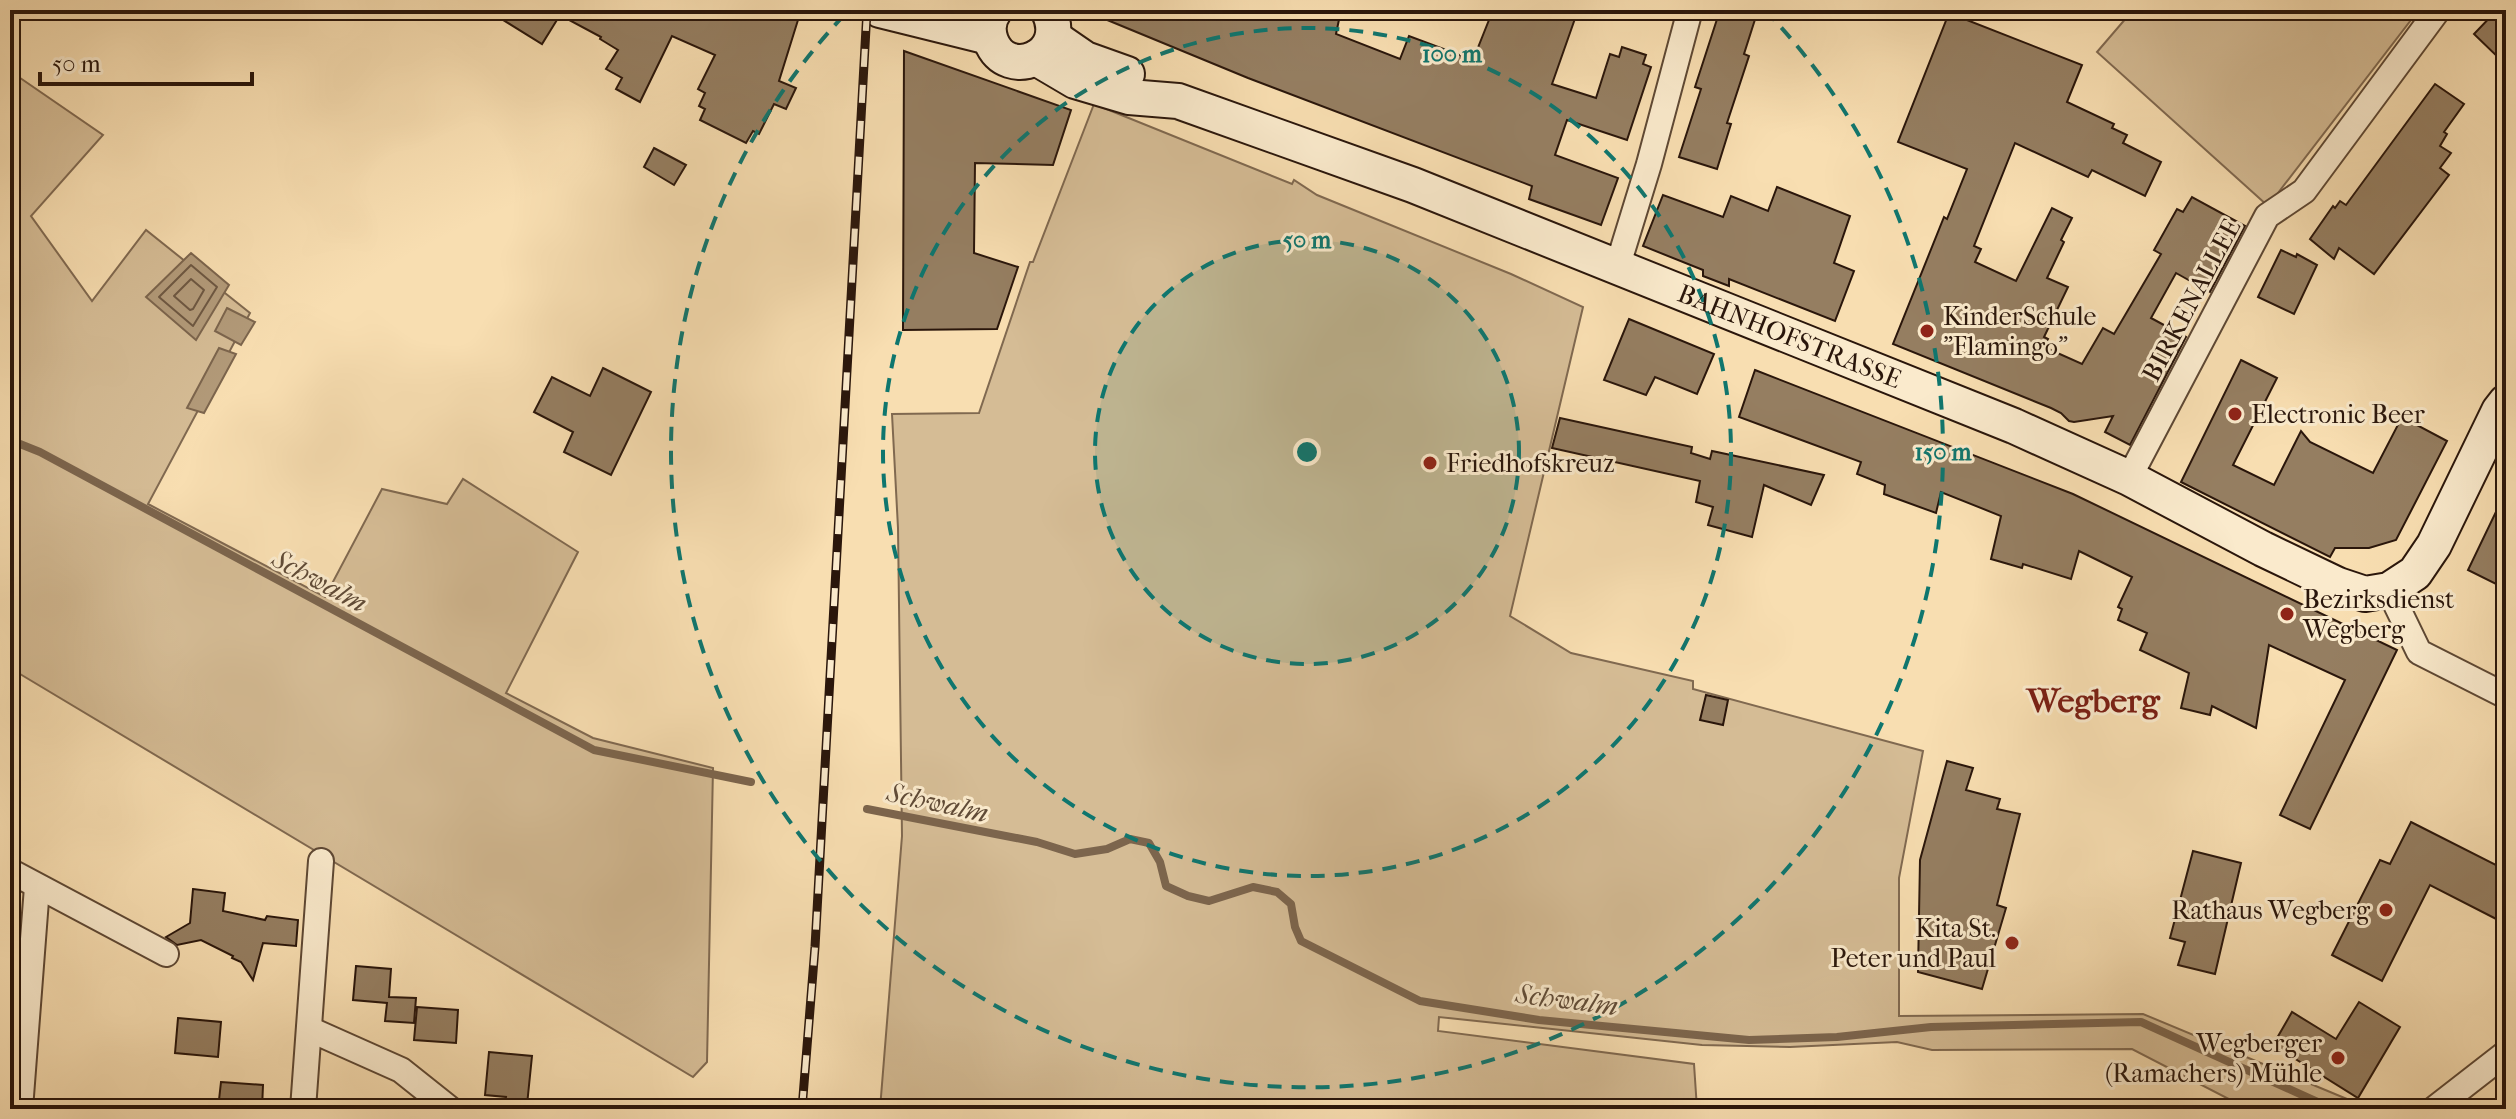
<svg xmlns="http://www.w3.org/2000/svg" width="2516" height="1119" viewBox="0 0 2516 1119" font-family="'IM FELL French Canon',serif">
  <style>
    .green { fill: #d5bc95; stroke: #806950; stroke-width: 2 }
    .water { fill: #b29a79; stroke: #7c654d; stroke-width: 2 }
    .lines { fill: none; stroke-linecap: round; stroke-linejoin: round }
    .shore { stroke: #6e5842; stroke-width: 2 }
    .stream { stroke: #7c654d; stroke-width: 8 }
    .building { fill: #957e61; stroke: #2a160b; stroke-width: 2 }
    .street-casing { stroke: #5e4834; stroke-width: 28 }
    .secondary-casing { stroke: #2a160b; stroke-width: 38 }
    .street { stroke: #faeacc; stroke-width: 24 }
    .secondary { stroke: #faeacc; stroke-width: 34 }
    .rail-casing { stroke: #2a160b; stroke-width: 9 }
    .rail { stroke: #faeacc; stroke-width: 6; stroke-dasharray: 18; stroke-linecap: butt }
    .ring { fill: none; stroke: #0f766e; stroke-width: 4; stroke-dasharray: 14 10 }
    .poi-dot { fill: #8f2418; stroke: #faeacc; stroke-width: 3 }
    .labels { text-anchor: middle; stroke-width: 6; stroke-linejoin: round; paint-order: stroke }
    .street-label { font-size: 26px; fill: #2a160b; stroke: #faeacc }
    .poi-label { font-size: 26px; fill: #2a160b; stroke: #faeacc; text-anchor: start }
    .water-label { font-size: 28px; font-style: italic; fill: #604b37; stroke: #faeacc }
    .district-label { font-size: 34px; font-weight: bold; fill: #7a1f14; stroke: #faeacc }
    .centre { fill: #0f766e; stroke: #faeacc; stroke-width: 4 }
    .ring-label { font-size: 24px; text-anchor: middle; font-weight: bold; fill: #0f766e; stroke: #faeacc; stroke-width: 6; stroke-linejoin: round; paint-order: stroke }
  </style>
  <rect width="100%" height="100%" fill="#f8deb1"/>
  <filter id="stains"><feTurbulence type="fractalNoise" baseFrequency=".0025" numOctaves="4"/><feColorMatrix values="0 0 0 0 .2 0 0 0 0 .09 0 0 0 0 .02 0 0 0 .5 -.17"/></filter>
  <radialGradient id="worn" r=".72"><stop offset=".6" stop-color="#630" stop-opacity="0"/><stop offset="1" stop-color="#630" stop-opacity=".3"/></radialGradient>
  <g class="green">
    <path d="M2133,10H2390L2404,20L2414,16L2268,206L2097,52Z"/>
    <path d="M10,71L103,135L31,216L92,301L146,230L250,313L148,504L325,597L382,489L447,504L463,479L578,552L506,693L593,738L713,768L707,1062L693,1077L10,668Z"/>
    <path d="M1094,104L1292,184L1294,180L1317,195L1511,274L1583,307L1510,616L1571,653L1693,681V689L1923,751L1899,878V1016L2143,1014L2371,1109H2248L2132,1049L1932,1050L1897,1042L1790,1047L1702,1045L1439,1017L1438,1031L1694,1064L1697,1109H880L902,836L898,528L892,414L979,413L1030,262H1033Z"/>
  </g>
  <g class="water">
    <path d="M191,253L229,285L196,340L146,297Z"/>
    <path d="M227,308L255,322L241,345L215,331Z"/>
    <path d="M219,348L236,354L204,413L187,408Z"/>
  </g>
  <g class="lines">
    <g class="shore">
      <path d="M191,265L217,287L193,326L159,297Z"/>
      <path d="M191,279L204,290L193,309L190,310L174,296Z"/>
    </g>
    <g class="stream">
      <path d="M10,440L40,452L594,750L751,782"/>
      <path d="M867,809L1037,842L1075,854L1107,849L1130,839L1149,843L1160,862L1166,886L1188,896L1209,901L1253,887L1277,892L1291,904L1295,927L1301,941L1420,1001L1539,1020L1749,1040L1837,1037L1931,1027L2141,1022L2333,1109"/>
    </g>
  </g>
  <g class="building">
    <path d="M487,10H767L798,20L779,81L796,88L786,109L774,104L759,134L753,131L746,143L700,120L705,109L699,106L705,93L698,89L715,55L672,36L640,102L616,89L622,78L606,69L618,50L600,39L601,37L560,15L542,44Z"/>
    <path d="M1083,10H1341L1336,34L1400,59L1409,36L1473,60L1493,10H1578L1552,84L1596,98L1610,54L1619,57L1622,47L1646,55L1643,64L1651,67L1627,140L1567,120L1555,155L1618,178L1601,225L1529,199L1532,186L1248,78Z"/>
    <path d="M1720,10H1758L1744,54L1749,56L1727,123L1731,124L1717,169L1679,157L1701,89L1695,87Z"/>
    <path d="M2497,10H2506V65L2474,34Z"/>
    <path d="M1949,13L2082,65L2067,102L2114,124L2112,128L2127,135L2123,143L2161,162L2145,196L2092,170L2088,177L2015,143L1974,246L1981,249L1975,262L2016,281L2052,208L2072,218L2061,240L2064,242L2047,278L2068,287L2044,337L2048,339L2044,347L2082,364L2103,328L2114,334L2161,254L2154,250L2177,209L2183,212L2192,197L2245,226L2210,292L2176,273L2151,318L2186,337L2130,445L2105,432L2113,416L2074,422L2069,421L2061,413L2051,408L1893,344L1944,217L1947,219L1967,169L1898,142Z"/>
    <path d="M904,51L1071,110L1053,165L975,163L974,253L1018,267L997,329L903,330Z"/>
    <path d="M2435,84L2464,104L2444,132L2447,134L2440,146L2451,153L2440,168L2449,175L2374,274L2339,248L2334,259L2310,239L2333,206L2335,208L2340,201L2346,205Z"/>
    <path d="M654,148L686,165L674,185L644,167Z"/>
    <path d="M1777,187L1850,216L1834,263L1854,271L1835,321L1729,279V286L1703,276V270L1643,246L1663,195L1723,217L1731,196L1768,211Z"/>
    <path d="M2281,250L2296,257L2297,254L2317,265L2294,314L2258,297Z"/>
    <path d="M1629,319L1714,354L1697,394L1655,377L1646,395L1604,380Z"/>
    <path d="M2241,360L2277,378L2233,465L2274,485L2301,431L2310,442L2373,473L2402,417L2447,441L2396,540L2369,548H2335L2330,557L2181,482Z"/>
    <path d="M603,368L651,392L611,475L564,452L573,432L534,412L552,377L590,396Z"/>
    <path d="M1755,370L2073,494L2397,650L2310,829L2280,815L2345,680L2269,645L2256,728L2212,706L2210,715L2181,708L2189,673L2140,650L2147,633L2118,620L2122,609L2118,607L2132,577L2079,551L2071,579L2023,564L2022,568L1991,559L2001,516L1941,492L1936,513L1884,494L1885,485L1857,474L1861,462L1739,417Z"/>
    <path d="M1560,418L1692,447L1691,453L1710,459L1712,451L1824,475L1811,505L1764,485L1752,537L1708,525L1713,507L1696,502L1700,481L1552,448Z"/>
    <path d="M2506,491V589L2468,570Z"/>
    <path d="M1706,695L1728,700L1723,725L1700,720Z"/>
    <path d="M1947,761L1973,768L1966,790L2000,799L1997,809L2020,814L1997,905L2006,908L1982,989L1918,972L1920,860Z"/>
    <path d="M2411,822L2506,870V924L2430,885L2382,981L2332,955L2380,860L2390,864Z"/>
    <path d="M2193,851L2241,863L2215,974L2178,965L2185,942L2170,938Z"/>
    <path d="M193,889L225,893L223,911L265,920L267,916L298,920L296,946L263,943L253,980L241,962L232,958L233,956L201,940L177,945L166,937L190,923Z"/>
    <path d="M356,966L391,969L389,997L416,998L414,1023L385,1021L387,1003L353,1000Z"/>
    <path d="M2359,1002L2400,1027L2358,1098L2273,1045L2292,1012L2336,1039Z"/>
    <path d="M417,1007L458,1010L456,1043L414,1040Z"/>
    <path d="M178,1018L221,1022L218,1057L175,1053Z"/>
    <path d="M489,1052L532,1056L527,1105L505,1103L506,1097L485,1095Z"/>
    <path d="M221,1082L263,1085L262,1109H218Z"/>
  </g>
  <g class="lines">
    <defs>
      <g id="street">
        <path d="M1617,268L1649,164L1690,10"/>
        <path d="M2129,478L2267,216L2304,191L2438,10"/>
        <path d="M2389,590L2419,652L2506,696"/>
        <path d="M10,871L166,954"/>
        <path d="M309,1029L401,1070L450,1109"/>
        <path d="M20,1109L37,887"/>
        <path d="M303,1109L321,861"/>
        <path d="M2434,1109L2506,1053"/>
      </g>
      <g id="secondary">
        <path d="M880,10L989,37"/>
        <path d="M995,10C988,19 987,30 991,41C1007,83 1072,56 1048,10"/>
        <path d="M1053,37L1085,59L1127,74"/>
        <path id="s1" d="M1036,58L1075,81L1129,97L1178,101L1413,185L2014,426L2129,478L2263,549L2338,585L2365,594L2389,590L2415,573L2434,545L2499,411L2506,402"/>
      </g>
    </defs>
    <use href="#street" class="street-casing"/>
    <use href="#secondary" class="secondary-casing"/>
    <use href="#street" class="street"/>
    <use href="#secondary" class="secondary"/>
    <defs>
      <path id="rail" d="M802,1109L815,947L867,10"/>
    </defs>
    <use href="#rail" class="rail-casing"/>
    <use href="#rail" class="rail"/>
  </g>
  <circle cx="1307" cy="452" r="212" fill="#0f766e" fill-opacity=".12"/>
  <g class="ring">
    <circle cx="1307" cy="452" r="212"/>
    <circle cx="1307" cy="452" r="424"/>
    <path d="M1765 10A636 636 0 1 1 849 10"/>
  </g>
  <g class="poi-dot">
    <circle cx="1927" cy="331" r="8"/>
    <circle cx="2235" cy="414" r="8"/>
    <circle cx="1430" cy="463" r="8"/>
    <circle cx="2287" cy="614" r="8"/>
    <circle cx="2386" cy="910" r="8"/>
    <circle cx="2012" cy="943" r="8"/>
    <circle cx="2338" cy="1058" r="8"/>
  </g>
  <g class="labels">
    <g class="street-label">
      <text transform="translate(2191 300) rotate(-62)" y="9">BIRKENALLEE</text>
      <text dy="9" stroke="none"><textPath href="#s1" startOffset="806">BAHNHOFSTRASSE</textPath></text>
    </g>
    <g class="poi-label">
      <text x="1943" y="325">KinderSchule<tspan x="1943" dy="30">"Flamingo"</tspan></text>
      <text x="2251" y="423">Electronic Beer</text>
      <text x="1446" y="472">Friedhofskreuz</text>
      <text x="2303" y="608">Bezirksdienst<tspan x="2303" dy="30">Wegberg</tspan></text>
      <text x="2370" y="919" text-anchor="end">Rathaus Wegberg</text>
      <text x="1996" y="937" text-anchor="end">Kita St.<tspan x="1996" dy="30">Peter und Paul</tspan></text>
      <text x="2322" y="1052" text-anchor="end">Wegberger<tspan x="2322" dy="30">(Ramachers) Mühle</tspan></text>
    </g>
    <g class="water-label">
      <text transform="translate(320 580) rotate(28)" y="10">Schwalm</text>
      <text transform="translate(938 802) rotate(12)" y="10">Schwalm</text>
      <text transform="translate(1567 999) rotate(7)" y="10">Schwalm</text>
    </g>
    <g class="district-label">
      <text x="2093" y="712">Wegberg</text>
    </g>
  </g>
  <circle cx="1307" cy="452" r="12" class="centre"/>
  <g class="ring-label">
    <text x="1452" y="62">100 m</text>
    <text x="1307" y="248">50 m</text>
    <text x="1943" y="460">150 m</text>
  </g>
  <rect width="2516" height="1119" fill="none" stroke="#f8deb1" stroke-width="40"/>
  <rect x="12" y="12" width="2492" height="1095" fill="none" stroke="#2a160b" stroke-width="4"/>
  <rect x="20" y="20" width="2476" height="1079" fill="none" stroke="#2a160b" stroke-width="2"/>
  <path d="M40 72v12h212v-12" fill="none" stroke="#2a160b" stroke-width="4"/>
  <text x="52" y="72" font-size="24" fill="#2a160b" stroke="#faeacc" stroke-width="6" paint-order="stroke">50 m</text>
  <rect width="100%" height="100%" filter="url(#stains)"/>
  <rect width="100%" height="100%" fill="url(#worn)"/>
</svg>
